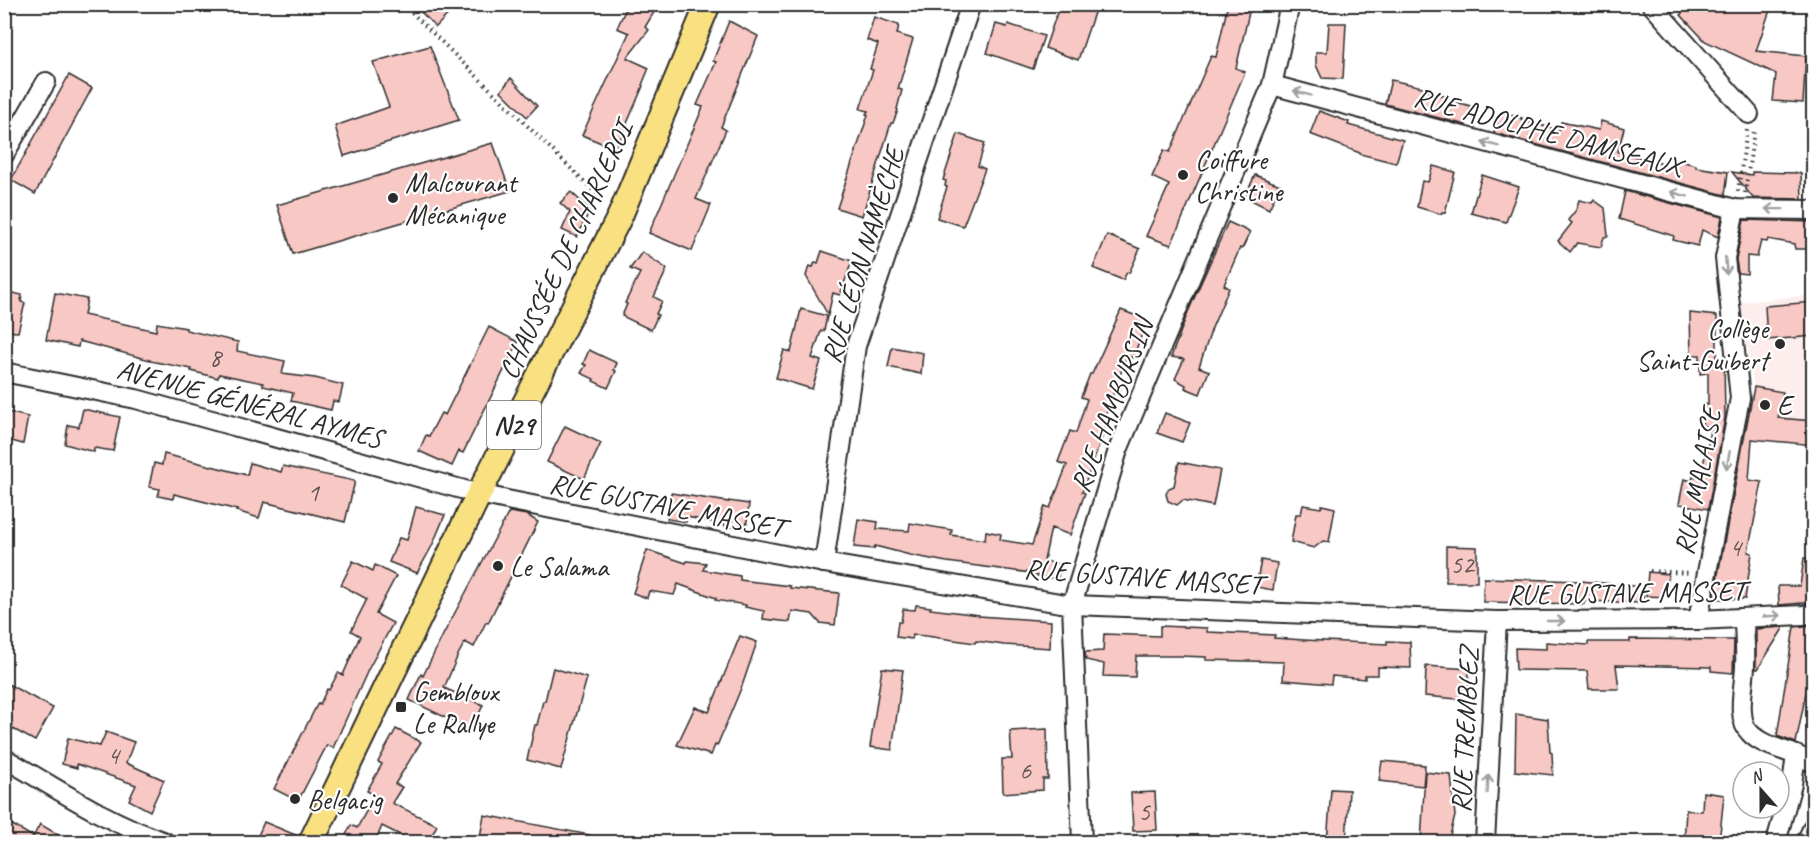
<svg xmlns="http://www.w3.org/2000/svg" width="1818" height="847" viewBox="0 0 1818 847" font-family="Caveat,sans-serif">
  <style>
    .built { fill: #fdeeed }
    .building { fill: #f8c8c4; stroke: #2b2b2b; stroke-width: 1.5 }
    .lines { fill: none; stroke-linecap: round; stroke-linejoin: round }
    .minor-casing { stroke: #2b2b2b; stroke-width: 22 }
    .major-casing { stroke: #2b2b2b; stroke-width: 28 }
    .path { stroke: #2b2b2b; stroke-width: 4; stroke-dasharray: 1.5 4.5; stroke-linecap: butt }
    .minor { stroke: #fff; stroke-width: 18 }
    .major { stroke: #f9e181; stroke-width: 24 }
    .oneway { stroke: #a0a0a0 }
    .poi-dot { fill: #2b2b2b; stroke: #fff; stroke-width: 2 }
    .labels { text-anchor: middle; stroke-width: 4.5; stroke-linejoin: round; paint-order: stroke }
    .number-label { font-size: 26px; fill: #5e5251 }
    .shield { fill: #fff; stroke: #6b6b6b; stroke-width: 1.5 }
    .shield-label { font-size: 27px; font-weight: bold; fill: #2b2b2b }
    .street-label { font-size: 28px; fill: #2b2b2b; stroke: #fff }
    .poi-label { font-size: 28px; fill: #2b2b2b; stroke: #fff; text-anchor: start }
  </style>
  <rect width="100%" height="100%" fill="#fff"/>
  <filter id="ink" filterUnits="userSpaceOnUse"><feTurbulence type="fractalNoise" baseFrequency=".0167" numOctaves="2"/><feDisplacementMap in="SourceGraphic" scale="12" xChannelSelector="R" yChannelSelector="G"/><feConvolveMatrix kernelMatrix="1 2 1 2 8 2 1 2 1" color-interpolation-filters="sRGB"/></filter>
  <g filter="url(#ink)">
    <path class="built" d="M1813,295V445L1740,437L1754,387L1740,302Z"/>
    <g class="building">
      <path d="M413,4H458L436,27Z"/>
      <path d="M628,4H659L645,27L649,30L627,58L649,68L642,85L643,86L616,149L582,135L629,33L617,28Z"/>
      <path d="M1060,4H1097L1078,60L1045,48Z"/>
      <path d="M1228,4H1251L1236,68L1245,72L1171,245L1146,236L1169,185L1152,177L1164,150L1170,152L1211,56L1216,57Z"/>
      <path d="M1685,4H1772L1756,51L1806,56L1803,103L1773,101L1776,74L1705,41L1681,15Z"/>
      <path d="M874,17L899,25L897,34L913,39L898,89L902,90L897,109L898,110L893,123H891L862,216L837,208L868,115L866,114L868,111L860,109L873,70L870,69L878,44L867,40Z"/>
      <path d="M729,21L758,36L721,127L726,130L696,199L711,205L692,251L649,233L703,107L697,105L716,62L713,61Z"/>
      <path d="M1329,23H1346L1343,79L1322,78L1316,65V52H1327Z"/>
      <path d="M996,24L1007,27L1008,24L1044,36L1033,69L987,53Z"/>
      <path d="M430,46L459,120L344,156L335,126L389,107L373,62Z"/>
      <path d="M69,75L92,88L35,194L11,180Z"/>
      <path d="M511,78L537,106L527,117L501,91Z"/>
      <path d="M1391,80L1427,88L1426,91L1448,97V100L1471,106L1466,125L1385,104Z"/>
      <path d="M1319,111L1349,122L1348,125L1403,140L1396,163L1360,154V153L1310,134Z"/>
      <path d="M1500,112L1522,118L1521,120L1559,130L1561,122L1599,130L1601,121L1624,128L1618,152L1674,167L1676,160L1696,165V167L1728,172L1725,195L1494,133Z"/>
      <path d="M958,134L985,143L978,166L985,169L963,226L937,218L947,187L945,186L946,181L943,180Z"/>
      <path d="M493,143L510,191L293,254L277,205Z"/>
      <path d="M1433,166L1455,172L1445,213L1442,212L1441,214L1417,207L1422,181L1428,182Z"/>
      <path d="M1732,172L1752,175V172L1801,173L1802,199L1753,198Z"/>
      <path d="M1255,175L1280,185L1269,209L1245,197Z"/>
      <path d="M1482,175L1519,187L1506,222L1471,213Z"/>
      <path d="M1625,191L1722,217L1718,237L1702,230L1698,246L1673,240L1674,236L1619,219Z"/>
      <path d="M571,192L590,210L577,237L562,230L570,212L560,203Z"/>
      <path d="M1579,200L1592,203L1594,200L1605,208L1608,236L1604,237L1601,247L1577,243L1570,252L1558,241L1572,223L1568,220L1576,210Z"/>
      <path d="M1744,220L1814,222V249H1795L1794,244L1768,239L1767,242L1761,241L1757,257L1747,256V274L1738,273L1736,259Z"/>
      <path d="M1228,222L1250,232L1242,249L1240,248L1224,285L1229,288L1212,328L1199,367L1209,371L1200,394L1185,388L1186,385L1175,379L1184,359L1171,357L1188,312Z"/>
      <path d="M1107,235L1140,249L1129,273L1127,272L1123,280L1093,268Z"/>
      <path d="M822,251L852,261L840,295L833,293L828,315L806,276L809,266L813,267L815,262L818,263Z"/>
      <path d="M642,252L667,269L654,297L662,301L656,314L658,315L651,330L622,316L627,304L625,303L640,273L630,269Z"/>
      <path d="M4,291L22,295L21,302L25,303L18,332L4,331Z"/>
      <path d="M55,293L87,299L84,315L156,331L157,323L186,328V330L238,342L237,351L285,361L282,374L315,378L343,385L339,402L333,401L331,410L291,401L293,393L263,386V383L219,374L218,378L191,371L192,369L150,361V360L79,341L78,347L46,340Z"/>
      <path d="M1814,302V336L1767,340L1765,306Z"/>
      <path d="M801,309L827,316L824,331H821L812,358L821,361L812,389L776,378L784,350L791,352Z"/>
      <path d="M1121,310L1147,320L1133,358L1127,356L1104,419L1108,421L1082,492L1085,493L1070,535L1051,528L1044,561L1060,564L1058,577L1050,578L1031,575V573L947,562L910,555L875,546L874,549L854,547L858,519L878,522L877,529L909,531L910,523L952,530L951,535L985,540L986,531L1001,534L1000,540L1032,545L1045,506L1050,508L1067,465L1058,462L1070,431L1076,433L1087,399L1081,397L1090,374H1092Z"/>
      <path d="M1690,313L1717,316V361H1724L1725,418L1708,509L1679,504L1684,479L1692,481L1693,476L1700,477L1712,427L1702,426L1705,404L1708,405V373L1700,374V355H1691Z"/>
      <path d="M489,327L518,342L463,453L459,451L452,466L419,451L426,435L429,436L441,413L445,415Z"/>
      <path d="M892,347L923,353L921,374L888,367Z"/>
      <path d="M589,350L617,363L614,370L616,371L608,388L593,381L594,379L581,373L586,365L583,364Z"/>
      <path d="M1754,387L1783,392L1778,418L1814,421V445L1752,439L1749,480L1762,482L1748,552L1752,553L1745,599H1717L1714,595Z"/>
      <path d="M83,409L120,417L113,451L94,448V452L65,444L68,425L79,427Z"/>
      <path d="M4,411L28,417L23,444L4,439Z"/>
      <path d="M1165,413L1190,423L1182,442L1157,433Z"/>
      <path d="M565,426L601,443L584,479L547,462Z"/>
      <path d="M164,454L247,475L250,463L281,472L283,466L355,481L345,522L264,502L259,518L236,511L237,510L174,494L173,499L158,496L160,489L149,487L154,463L162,465Z"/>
      <path d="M1179,462L1220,470L1213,506L1183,500L1177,505L1168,501L1166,494L1169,488L1174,486Z"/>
      <path d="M671,493L729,502V501L749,504L746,529L725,526V525L687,517L686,522L667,519Z"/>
      <path d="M1303,505L1321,508L1322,505L1335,508L1329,542L1323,541L1314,548L1291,542L1296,514H1301Z"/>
      <path d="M416,507L445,515L432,546L417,573L389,562L399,538L407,540Z"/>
      <path d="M509,512L527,515L538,522L488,623L486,622L474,647L465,642L458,655L444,688L483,705L472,730L409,700L421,674L423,676L444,633Z"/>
      <path d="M1446,546L1477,547V582H1446Z"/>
      <path d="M647,550L686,563L687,561L706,563L703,570L740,576V580L790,586V588L839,593L835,625L820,623L812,614L792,611L790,622L763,619L764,611L745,607L746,605L715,600L716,598L678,584L674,595L649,591L647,598L633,593Z"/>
      <path d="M1804,558L1814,559V602L1779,605L1778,586H1800Z"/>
      <path d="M1261,560L1277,563L1273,590L1256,587Z"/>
      <path d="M353,561L373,571L375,565L396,576L376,614L393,623L368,670L333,748L327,745L298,801L274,789L318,703L320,704L327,689L329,690L338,673L343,675L360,636L351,631L367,599L341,585Z"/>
      <path d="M1648,572L1668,574L1667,597L1646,596Z"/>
      <path d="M1484,578L1581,581L1644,587L1643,603L1584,601V604L1483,602Z"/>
      <path d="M916,605L931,607L930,609L979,615V616L1051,621L1050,648L1004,645L976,641L975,643L926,636L913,635L912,639L896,637L898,622H901L903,609L915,610Z"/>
      <path d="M1814,625V652L1796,743L1777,736L1785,685L1794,627Z"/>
      <path d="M1160,626L1207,628V632L1275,635L1274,638L1304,640L1387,644V641L1410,642L1411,668L1378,667V675H1365V679L1332,676L1331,684L1283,680L1284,662L1206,660V657L1180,656H1136L1135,677L1103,676L1104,664L1086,660L1085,652L1103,651L1104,634L1160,636Z"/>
      <path d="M1784,627L1758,669H1756V629Z"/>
      <path d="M740,636L757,642L742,686L717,746L715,745L711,755L677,745L695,707L709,712Z"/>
      <path d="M1630,639L1734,640L1733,673L1711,671V667L1616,665L1619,689H1589L1587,671L1516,670L1515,648L1546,649V642L1588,645V642H1630Z"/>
      <path d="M1426,666L1469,669L1468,700L1425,696Z"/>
      <path d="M553,668L587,678L561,769L527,760L535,725H537L543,701H545Z"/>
      <path d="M882,668L903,670L892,750L870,747Z"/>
      <path d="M4,682L53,708L35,741L4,724Z"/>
      <path d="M1516,714L1548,719L1550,752L1552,753L1553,775L1515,771Z"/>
      <path d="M396,729L421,742L395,784L402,787L392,803L437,825L428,843H416L382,826L377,838L386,843H342L351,825L357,828L375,795L367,791L382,764L378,762Z"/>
      <path d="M1047,729L1048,779H1043V790L1003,793L1002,759H1012L1010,731Z"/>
      <path d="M106,732L134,742L126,763L164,780L150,811L129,800L136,785L77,764V768L62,764L68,738L100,746Z"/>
      <path d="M1382,761L1425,765L1423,786L1379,781Z"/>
      <path d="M1425,772L1451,775L1455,816L1448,843H1421Z"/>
      <path d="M1331,789L1349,790L1346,843H1327Z"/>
      <path d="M1155,792L1157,830L1133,831L1131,793Z"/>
      <path d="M1703,792L1724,795L1719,843H1684L1686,810L1702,811Z"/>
      <path d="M484,815L590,835L589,843H479Z"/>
      <path d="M4,820L33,837L40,824L72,843H4Z"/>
      <path d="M264,822L298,836L297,843H266L257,838Z"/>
    </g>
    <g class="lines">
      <defs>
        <g id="minor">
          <path d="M1651,4L1749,114"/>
          <path d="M1272,85L1735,209L1814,210"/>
          <path d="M4,155L46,82"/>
          <path d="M4,372L136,399L479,494L512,501L824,563L1072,605L1497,621L1698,620L1804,615L1814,613"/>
          <path d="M824,563L856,346L971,4"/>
          <path d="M1744,618C1744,634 1746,649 1745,665C1745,683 1735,719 1750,733C1761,745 1782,749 1796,755L1792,784L1776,842"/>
          <path d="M1698,620L1740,398L1725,258L1735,209"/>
          <path d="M1796,755L1814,763"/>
          <path d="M4,758C56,788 108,823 165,842"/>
          <path d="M1082,842L1072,605L1118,450L1272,85L1290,4"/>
          <path d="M1485,842L1497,621"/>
          <path d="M1806,842L1814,825"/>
        </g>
        <path id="major" d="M311,842L479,494L620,216L708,4"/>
      </defs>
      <use href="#minor" class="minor-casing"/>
      <use href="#major" class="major-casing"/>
      <g class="path">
        <path d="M403,4L604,201"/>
        <path d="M1738,191L1747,130"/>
        <path d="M1745,193L1754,131L1752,130"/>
        <path d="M1650,571L1691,573"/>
      </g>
      <use href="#minor" class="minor"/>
      <use href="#major" class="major"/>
    </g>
    <defs><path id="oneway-shaft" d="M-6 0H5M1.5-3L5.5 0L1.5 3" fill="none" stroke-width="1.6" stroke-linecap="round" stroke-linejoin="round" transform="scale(1.5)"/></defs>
    <g class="oneway">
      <use href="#oneway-shaft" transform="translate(1302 93) rotate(-165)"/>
      <use href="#oneway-shaft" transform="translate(1490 144) rotate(-165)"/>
      <use href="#oneway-shaft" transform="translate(1679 194) rotate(-165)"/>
      <use href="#oneway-shaft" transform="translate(1774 209) rotate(-179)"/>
      <use href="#oneway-shaft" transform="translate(1726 266) rotate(85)"/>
      <use href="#oneway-shaft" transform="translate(1728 460) rotate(101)"/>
      <use href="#oneway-shaft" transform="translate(1772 616) rotate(-3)"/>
      <use href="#oneway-shaft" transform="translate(1556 621)"/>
      <use href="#oneway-shaft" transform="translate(1488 784) rotate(-87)"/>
    </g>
  </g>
  <g class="poi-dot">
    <circle cx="1183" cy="175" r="6"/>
    <circle cx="393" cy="198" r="6"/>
    <circle cx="1780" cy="344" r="6"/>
    <circle cx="1765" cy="405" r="6"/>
    <circle cx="498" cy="566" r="6"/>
    <rect x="395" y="701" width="12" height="12" rx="3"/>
    <circle cx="295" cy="799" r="6"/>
  </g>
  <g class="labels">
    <g class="number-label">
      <text x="215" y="366">8</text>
      <text x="313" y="501">1</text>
      <text x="1735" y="556">4</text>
      <text x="1462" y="573">52</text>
      <text x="113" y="764">4</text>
      <text x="1025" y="779">6</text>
      <text x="1144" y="820">5</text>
    </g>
    <rect class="shield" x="487" y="401" width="54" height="48" rx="4.5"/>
    <g class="shield-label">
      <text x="514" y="434">N29</text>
    </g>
    <g class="street-label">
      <text transform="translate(1548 131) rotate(15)" y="10">RUE ADOLPHE DAMSEAUX</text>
      <text transform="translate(565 250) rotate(-65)" y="10">CHAUSSÉE DE CHARLEROI</text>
      <text transform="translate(862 255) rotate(-73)" y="10">RUE LÉON NAMÈCHE</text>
      <text transform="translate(250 403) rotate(15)" y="10">AVENUE GÉNÉRAL AYMES</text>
      <text transform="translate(1111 405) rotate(-69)" y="10">RUE HAMBURSIN</text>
      <text transform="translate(1697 481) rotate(-79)" y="10">RUE MALAISE</text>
      <text transform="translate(667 505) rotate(11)" y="10">RUE GUSTAVE MASSET</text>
      <text transform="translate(1143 576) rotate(4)" y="10">RUE GUSTAVE MASSET</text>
      <text transform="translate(1626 592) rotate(-1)" y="10">RUE GUSTAVE MASSET</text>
      <text transform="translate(1464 730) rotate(-87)" y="10">RUE TREMBLEZ</text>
    </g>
    <g class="poi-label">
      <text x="1195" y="169">Coiffure<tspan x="1195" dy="32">Christine</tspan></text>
      <text x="405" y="192">Malcourant<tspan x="405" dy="32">Mécanique</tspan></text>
      <text x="1768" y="338" text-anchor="end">Collège<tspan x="1768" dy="32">Saint-Guibert</tspan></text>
      <text x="1777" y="415">E</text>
      <text x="510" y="576">Le Salama</text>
      <text x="413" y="701">Gembloux<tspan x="413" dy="32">Le Rallye</tspan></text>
      <text x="307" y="809">Belgacig</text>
    </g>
  </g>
  <rect width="1818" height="847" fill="none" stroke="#fff" stroke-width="24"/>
  <rect x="12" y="12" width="1794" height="823" fill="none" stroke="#2b2b2b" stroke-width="2" filter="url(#ink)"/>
  <g transform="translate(1761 790) rotate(339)"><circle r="28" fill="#ffffff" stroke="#aaaaaa" stroke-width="1.5"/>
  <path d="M0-4.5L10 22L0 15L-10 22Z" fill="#2b2b2b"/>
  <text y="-9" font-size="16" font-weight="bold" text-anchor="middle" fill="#2b2b2b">N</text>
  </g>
</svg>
